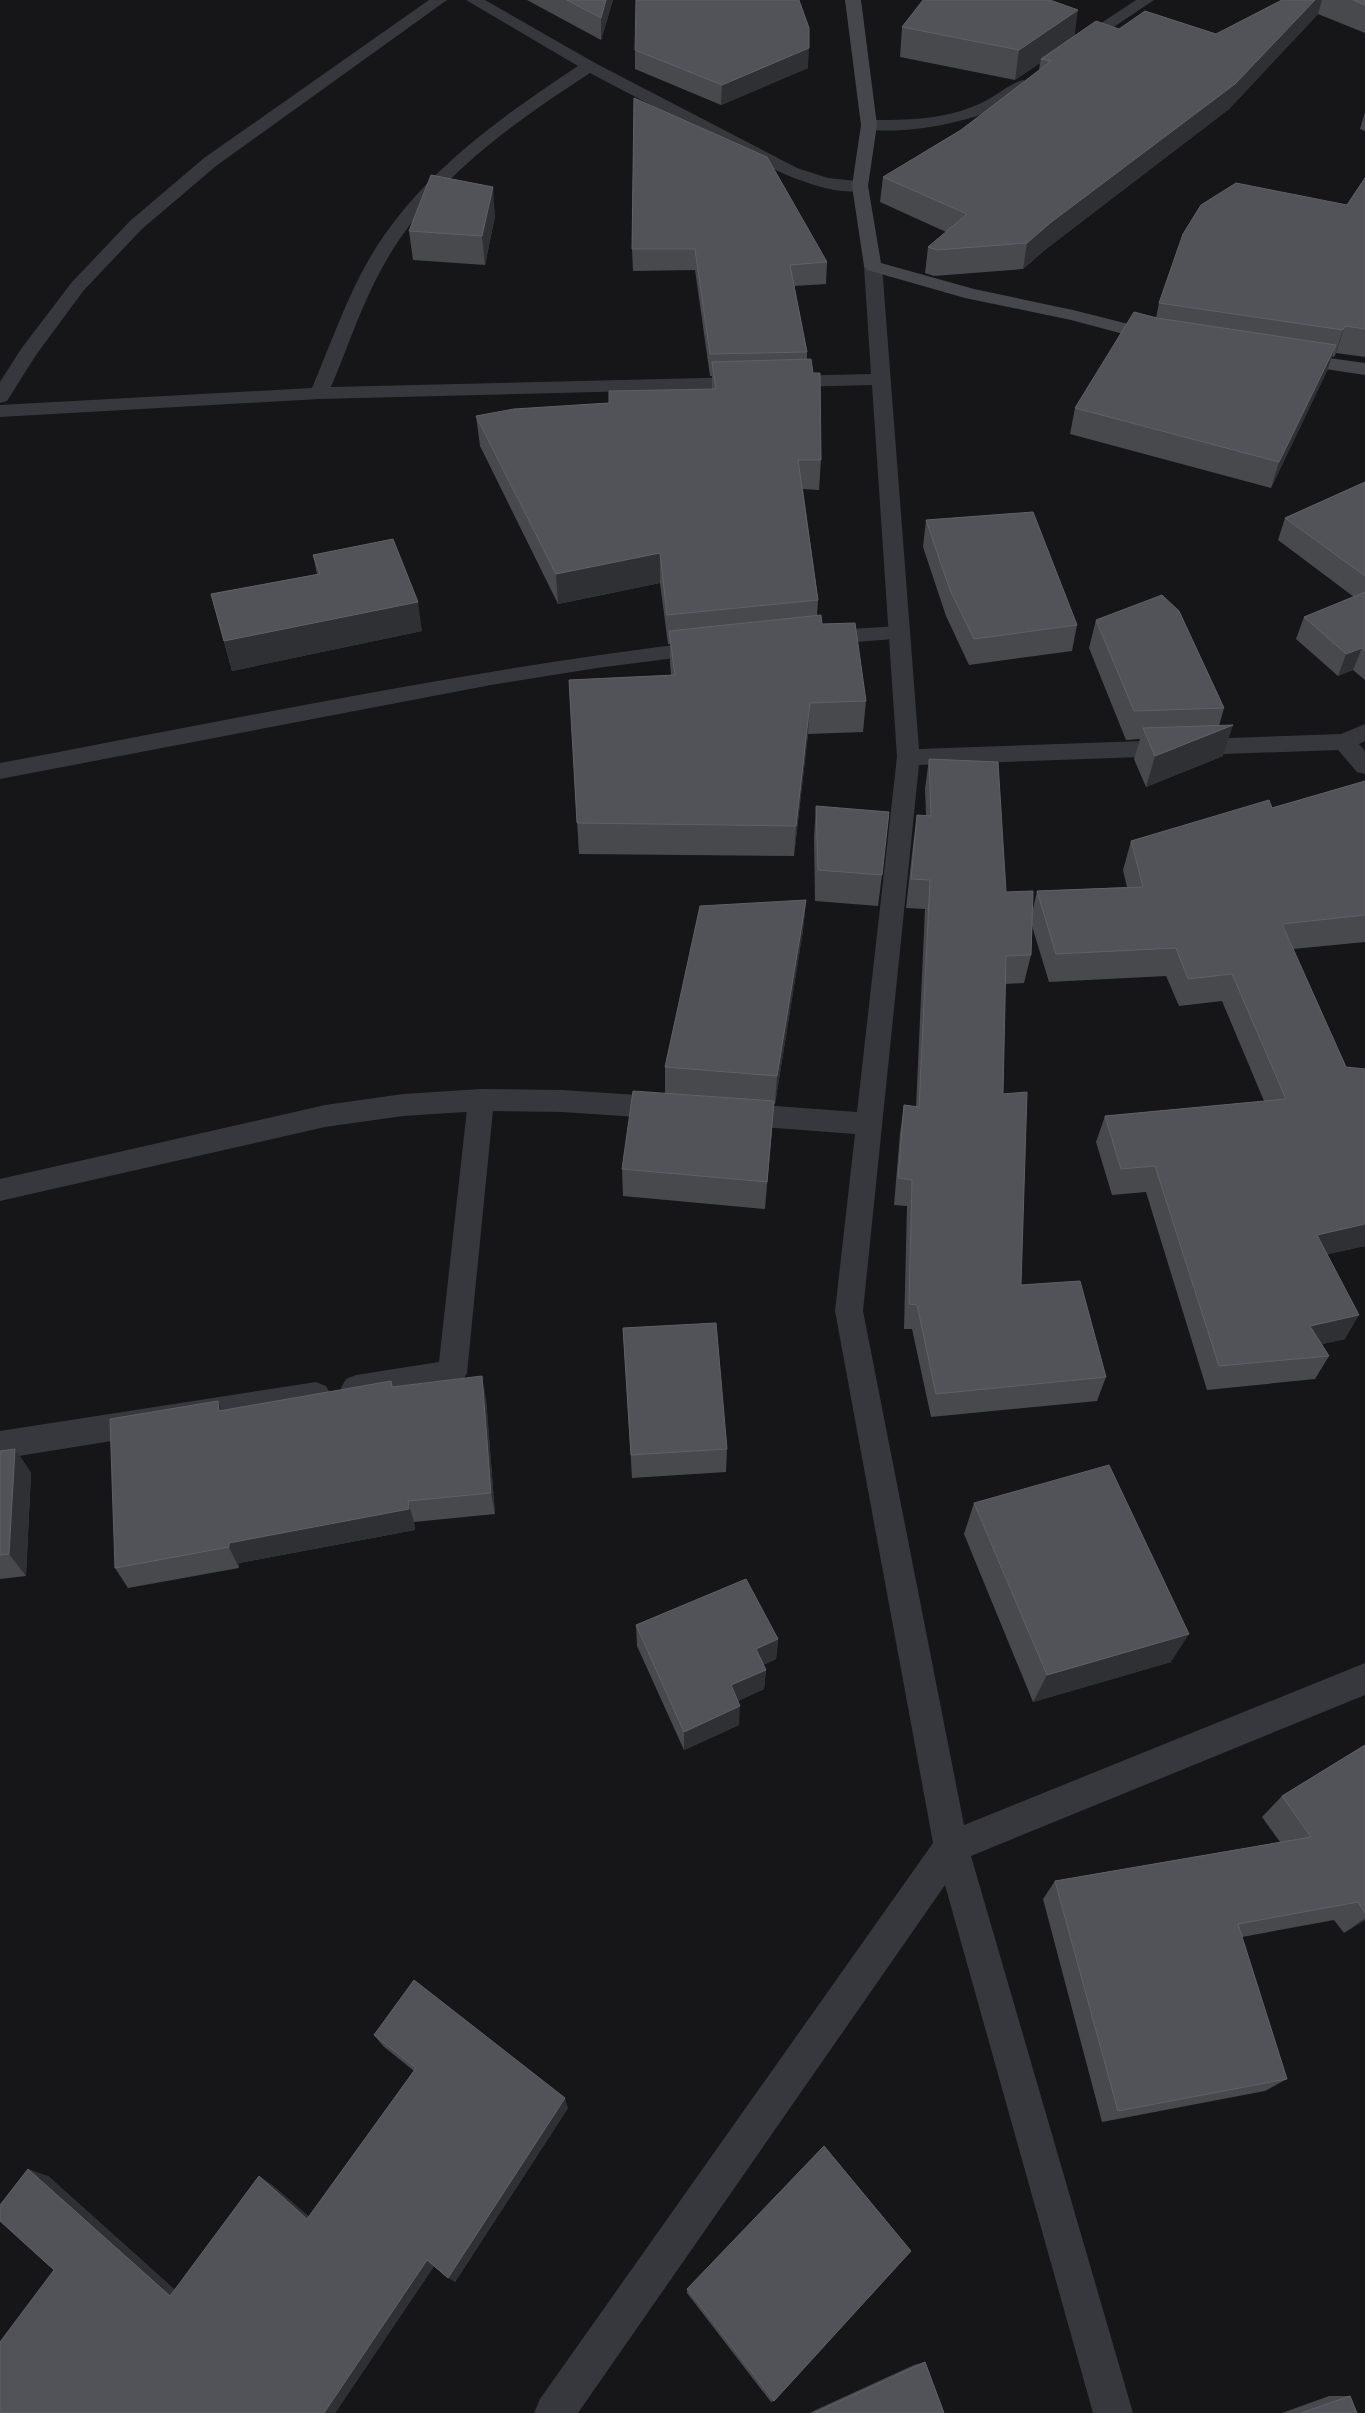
<svg xmlns="http://www.w3.org/2000/svg" width="1365" height="2413" viewBox="0 0 1365 2413" font-family="'Asap Condensed',sans-serif">
  <style>
    .lines { fill: none; stroke-linecap: round; stroke-linejoin: round }
    .lane { fill: #37383d; fill-rule: evenodd }
    .street { fill: #37383d; fill-rule: evenodd }
    .secondary { fill: #45474d; fill-rule: evenodd }
    .wall { fill: #47494d }
    .shaded-wall { fill: #2f3033 }
    .building { fill: #525359; stroke: #5f6168 }
  </style>
  <rect width="100%" height="100%" fill="#161618"/>
  <g class="lines">
    <g class="lane">
      <path d="M899,626L907,628L910,633L907,638L818,645L810,643L807,638L810,633L818,631Z"/>
      <path d="M706,641L714,643L717,648L714,653L597,668L491,685L0,779V763C235,719 469,669 706,641Z"/>
      <path d="M481,1089L490,1093L494,1100L467,1373L462,1382L452,1386L356,1401L346,1397L341,1388L346,1379L356,1375L439,1362L468,1100L472,1093Z"/>
      <path d="M316,1382L326,1386L331,1395L326,1404L316,1408L0,1459V1431Z"/>
    </g>
    <g class="street">
      <path d="M429,0H447L216,166L142,229L84,290L36,355L7,401L0,403V382L21,349L72,282L130,221L204,158Z"/>
      <path d="M466,0H485L595,63L797,168L828,178L866,182L868,186L866,190C819,201 739,151 697,129C661,110 625,92 590,73C510,125 429,182 382,268C361,306 348,347 331,387L871,374L864,266L867,262H879L882,266L919,749L1341,734L1365,724V741L1359,744L1365,751V774L1357,772L1338,750L919,765L863,1311L964,1825L1365,1663V1695L971,1856L1133,2413H1093L945,1885L578,2413H534L540,2399L933,1843L835,1311L855,1134L736,1125L727,1122L723,1114L727,1106L736,1103L857,1112L897,757L872,385L319,399L0,417V405L312,388C329,348 343,308 363,270C411,180 495,121 578,66Z"/>
      <path d="M1136,0H1154L1081,49H1071L1068,46L1071,43Z"/>
      <path d="M1023,80L1029,82L1031,85C1008,118 901,138 863,128L861,125L863,122L869,120C907,120 944,120 979,104C994,98 1008,84 1023,80Z"/>
      <path d="M481,1089L562,1090L668,1097L677,1101L681,1108L677,1115L668,1119L562,1112L481,1111L403,1116L325,1127L0,1201V1179L325,1105L403,1094Z"/>
    </g>
    <g class="secondary">
      <path d="M845,0H861L877,125L868,186L881,263L974,289L1073,310L1168,334L1170,338L1168,342L1161,344L1071,320L965,298L867,270L864,266L852,186L861,125Z"/>
      <path d="M1293,353L1365,363V375L1286,363L1284,359L1286,355Z"/>
    </g>
  </g>
  <g class="wall">
    <path d="M527,0H613L601,40Z"/>
    <path d="M1282,0H1365V33L1318,14L1229,109L1046,249L1023,269L934,276L925,273L928,247L946,232L880,202L883,177L961,130L1039,70L1040,63L1015,80L900,57L902,27L1074,35L1119,29L1216,34Z"/>
    <path d="M635,50L808,68L721,105L635,69Z"/>
    <path d="M634,98L827,262L826,284L794,286L807,352V359L821,460L819,490L803,489L818,600L817,616L866,701L863,732L808,734L794,856L579,854L569,680L671,675L670,662V644H668L660,583L558,604L480,446L476,416L609,403L712,390V376H710L695,270L633,271L632,249Z"/>
    <path d="M1365,112V131L1360,129Z"/>
    <path d="M1365,178V357L1336,353L1334,357L1332,356L1327,371L1271,488L1070,434L1075,408L1156,318L1159,303L1347,205Z"/>
    <path d="M495,216L485,265L413,260L409,231Z"/>
    <path d="M1365,482V680L1353,670L1338,676L1296,639L1304,617L1354,597L1278,540L1285,518Z"/>
    <path d="M926,520L1077,625L1072,651L969,665L946,616L923,547Z"/>
    <path d="M313,555L422,631L232,671L211,594L317,574Z"/>
    <path d="M1096,620L1224,708L1219,726L1223,756L1146,787L1134,759L1140,739L1126,740L1089,648Z"/>
    <path d="M929,759L1006,892L1033,909L1037,891L1127,887L1123,870L1131,841L1272,808L1365,781V942L1293,949L1346,1067L1365,1069V1246L1327,1254L1345,1339L1322,1344L1329,1356L1315,1379L1207,1390L1146,1192L1112,1195L1096,1142L1105,1116L1264,1101L1222,1001L1179,1006L1166,976L1049,982L1032,926L1031,955L1024,983L1005,984L1003,1094L1021,1285L1106,1377L1097,1401L931,1417L912,1329H904L907,1206L894,1205L900,1133L904,1105L916,1107L925,909L906,908L913,845L917,815L926,816L925,789Z"/>
    <path d="M816,806L882,875L878,906L815,901L814,837Z"/>
    <path d="M806,900L803,930L775,1104H774L765,1209L623,1196L622,1169L665,1093V1067Z"/>
    <path d="M623,1328L727,1449L726,1472L632,1478Z"/>
    <path d="M391,1381L393,1387L486,1399L495,1514L414,1522L415,1530L239,1563V1568L128,1588L115,1568L222,1411Z"/>
    <path d="M15,1449L31,1473L26,1576L0,1579V1451Z"/>
    <path d="M974,1503L1171,1662L1033,1702L964,1534Z"/>
    <path d="M636,1625L778,1639L776,1659L763,1665L766,1670L764,1689L738,1701L739,1725L684,1750L637,1646Z"/>
    <path d="M1365,1745V1920L1344,1933L1334,1920L1242,1937L1287,2079L1265,2091L1102,2122L1043,1899L1055,1881L1280,1842L1262,1817L1282,1796Z"/>
    <path d="M374,2035L568,2108L455,2282L434,2266L335,2413H0L54,2270L48,2176L175,2290L271,2184L309,2217L414,2071L383,2046Z"/>
    <path d="M687,2289L774,2401L771,2402L687,2293Z"/>
    <path d="M925,2362L944,2413H809L914,2365Z"/>
    <path d="M1329,2396H1350L1357,2413H1282Z"/>
  </g>
  <g class="shaded-wall">
    <path d="M606,0H613L601,40V18Z"/>
    <path d="M1315,0H1322L1318,14L1229,109L1046,249L1023,269L1027,243Z"/>
    <path d="M1078,10L1074,40L1041,59L1040,63L1015,80L1019,50Z"/>
    <path d="M809,48L808,68L721,105L722,85Z"/>
    <path d="M493,187L495,216L485,265L482,236Z"/>
    <path d="M1345,326L1336,353L1334,357L1343,330Z"/>
    <path d="M1336,345L1327,371L1271,488L1279,462Z"/>
    <path d="M660,553V583L558,604L556,574Z"/>
    <path d="M418,602L422,631L232,671L224,641Z"/>
    <path d="M1362,648L1353,670L1338,676L1346,654Z"/>
    <path d="M810,703L808,734L794,856L796,826Z"/>
    <path d="M1233,725L1223,756L1146,787L1155,756Z"/>
    <path d="M806,900L803,930L775,1104L777,1076Z"/>
    <path d="M774,1101L772,1130L765,1209L767,1182Z"/>
    <path d="M1365,1224V1246L1303,1260L1317,1235Z"/>
    <path d="M1359,1315L1345,1339L1296,1350L1310,1326Z"/>
    <path d="M482,1376L486,1399L495,1514L491,1493Z"/>
    <path d="M218,1401L229,1424L219,1411Z"/>
    <path d="M15,1449L31,1473L26,1576L9,1554Z"/>
    <path d="M408,1501L414,1522L415,1530L239,1563V1568L229,1547V1543Z"/>
    <path d="M1189,1634L1171,1662L1033,1702L1047,1675Z"/>
    <path d="M778,1639L776,1659L754,1669L756,1649Z"/>
    <path d="M766,1670L764,1689L730,1705L731,1685Z"/>
    <path d="M740,1706L739,1725L684,1750V1732Z"/>
    <path d="M1365,1918V1920L1344,1933Z"/>
    <path d="M565,2098L568,2108L455,2282L448,2278Z"/>
    <path d="M28,2169L48,2176L186,2300L170,2296Z"/>
    <path d="M259,2176L271,2184L319,2225L307,2219Z"/>
    <path d="M427,2260L435,2265L335,2413H324Z"/>
  </g>
  <g class="building">
    <path d="M567,0H606L601,18Z"/>
    <path d="M636,0H799L809,28V48L722,85L635,50Z"/>
    <path d="M923,0H1050L1078,10L1019,50L902,27Z"/>
    <path d="M1282,0H1315L1235,84L1050,223L1027,243L937,250L928,247L967,214L883,177L961,130L1051,61L1041,59L1096,21L1119,29L1145,11L1216,34Z"/>
    <path d="M1353,0H1365V5Z"/>
    <path d="M634,98L767,157L827,262L790,265L807,352L710,354L695,249H632Z"/>
    <path d="M431,175L493,187L482,236L409,231Z"/>
    <path d="M1365,178V329L1345,326L1343,330L1159,303L1183,234L1201,205L1236,183L1347,205Z"/>
    <path d="M1134,312L1157,318L1336,345L1279,462L1075,408Z"/>
    <path d="M811,359L813,373H820L821,460H798L818,600L667,615L660,553L556,574L476,416L514,409L609,403V391L716,389L712,362Z"/>
    <path d="M1365,482V576L1285,518Z"/>
    <path d="M1033,512L1077,625L974,639L950,590L926,520Z"/>
    <path d="M393,539L418,602L224,641L211,594L320,574L313,555Z"/>
    <path d="M1365,592V650L1362,648L1346,654L1304,617Z"/>
    <path d="M1162,595L1179,611L1224,708L1134,711L1096,620Z"/>
    <path d="M821,615L822,624L855,623L866,701L810,703L796,826L577,823L569,680L675,675L669,631Z"/>
    <path d="M1233,725L1155,756L1143,728Z"/>
    <path d="M929,759L998,762L1006,892L1033,891L1031,955L1006,956L1003,1094L1027,1092L1021,1285L1080,1281L1106,1377L936,1394L917,1305L909,1304L912,1180L898,1178L904,1105L919,1107L930,880L911,879L917,815L931,816Z"/>
    <path d="M1365,781V915L1282,924L1346,1067L1365,1069V1224L1317,1235L1359,1315L1310,1326L1329,1356L1219,1366L1155,1166L1121,1169L1105,1116L1286,1099L1232,974L1188,979L1176,948L1056,954L1037,891L1143,887L1131,841L1269,800L1272,808Z"/>
    <path d="M816,806L889,812L882,875L818,870Z"/>
    <path d="M806,900L777,1076L665,1067L700,906Z"/>
    <path d="M633,1091L774,1101L767,1182L622,1169Z"/>
    <path d="M716,1323L727,1449L631,1455L623,1328Z"/>
    <path d="M482,1376L491,1493L408,1501L409,1509L229,1543V1547L115,1568L110,1419L218,1401L219,1411L391,1381L392,1387Z"/>
    <path d="M15,1449L9,1554L0,1555V1451Z"/>
    <path d="M1109,1465L1189,1634L1047,1675L974,1503Z"/>
    <path d="M746,1579L778,1639L756,1649L766,1670L731,1685L740,1706L684,1732L636,1625Z"/>
    <path d="M1365,1745V1913L1358,1902L1238,1924L1287,2079L1118,2111L1055,1881L1311,1837L1282,1796Z"/>
    <path d="M414,1980L565,2098L448,2278L427,2260L324,2413H0V2342L54,2270L0,2221V2205L28,2169L170,2296L259,2176L307,2219L416,2068L374,2035Z"/>
    <path d="M824,2146L911,2251L774,2401L687,2289Z"/>
    <path d="M925,2362L944,2413H814Z"/>
    <path d="M1350,2396L1357,2413H1301Z"/>
  </g>
</svg>
